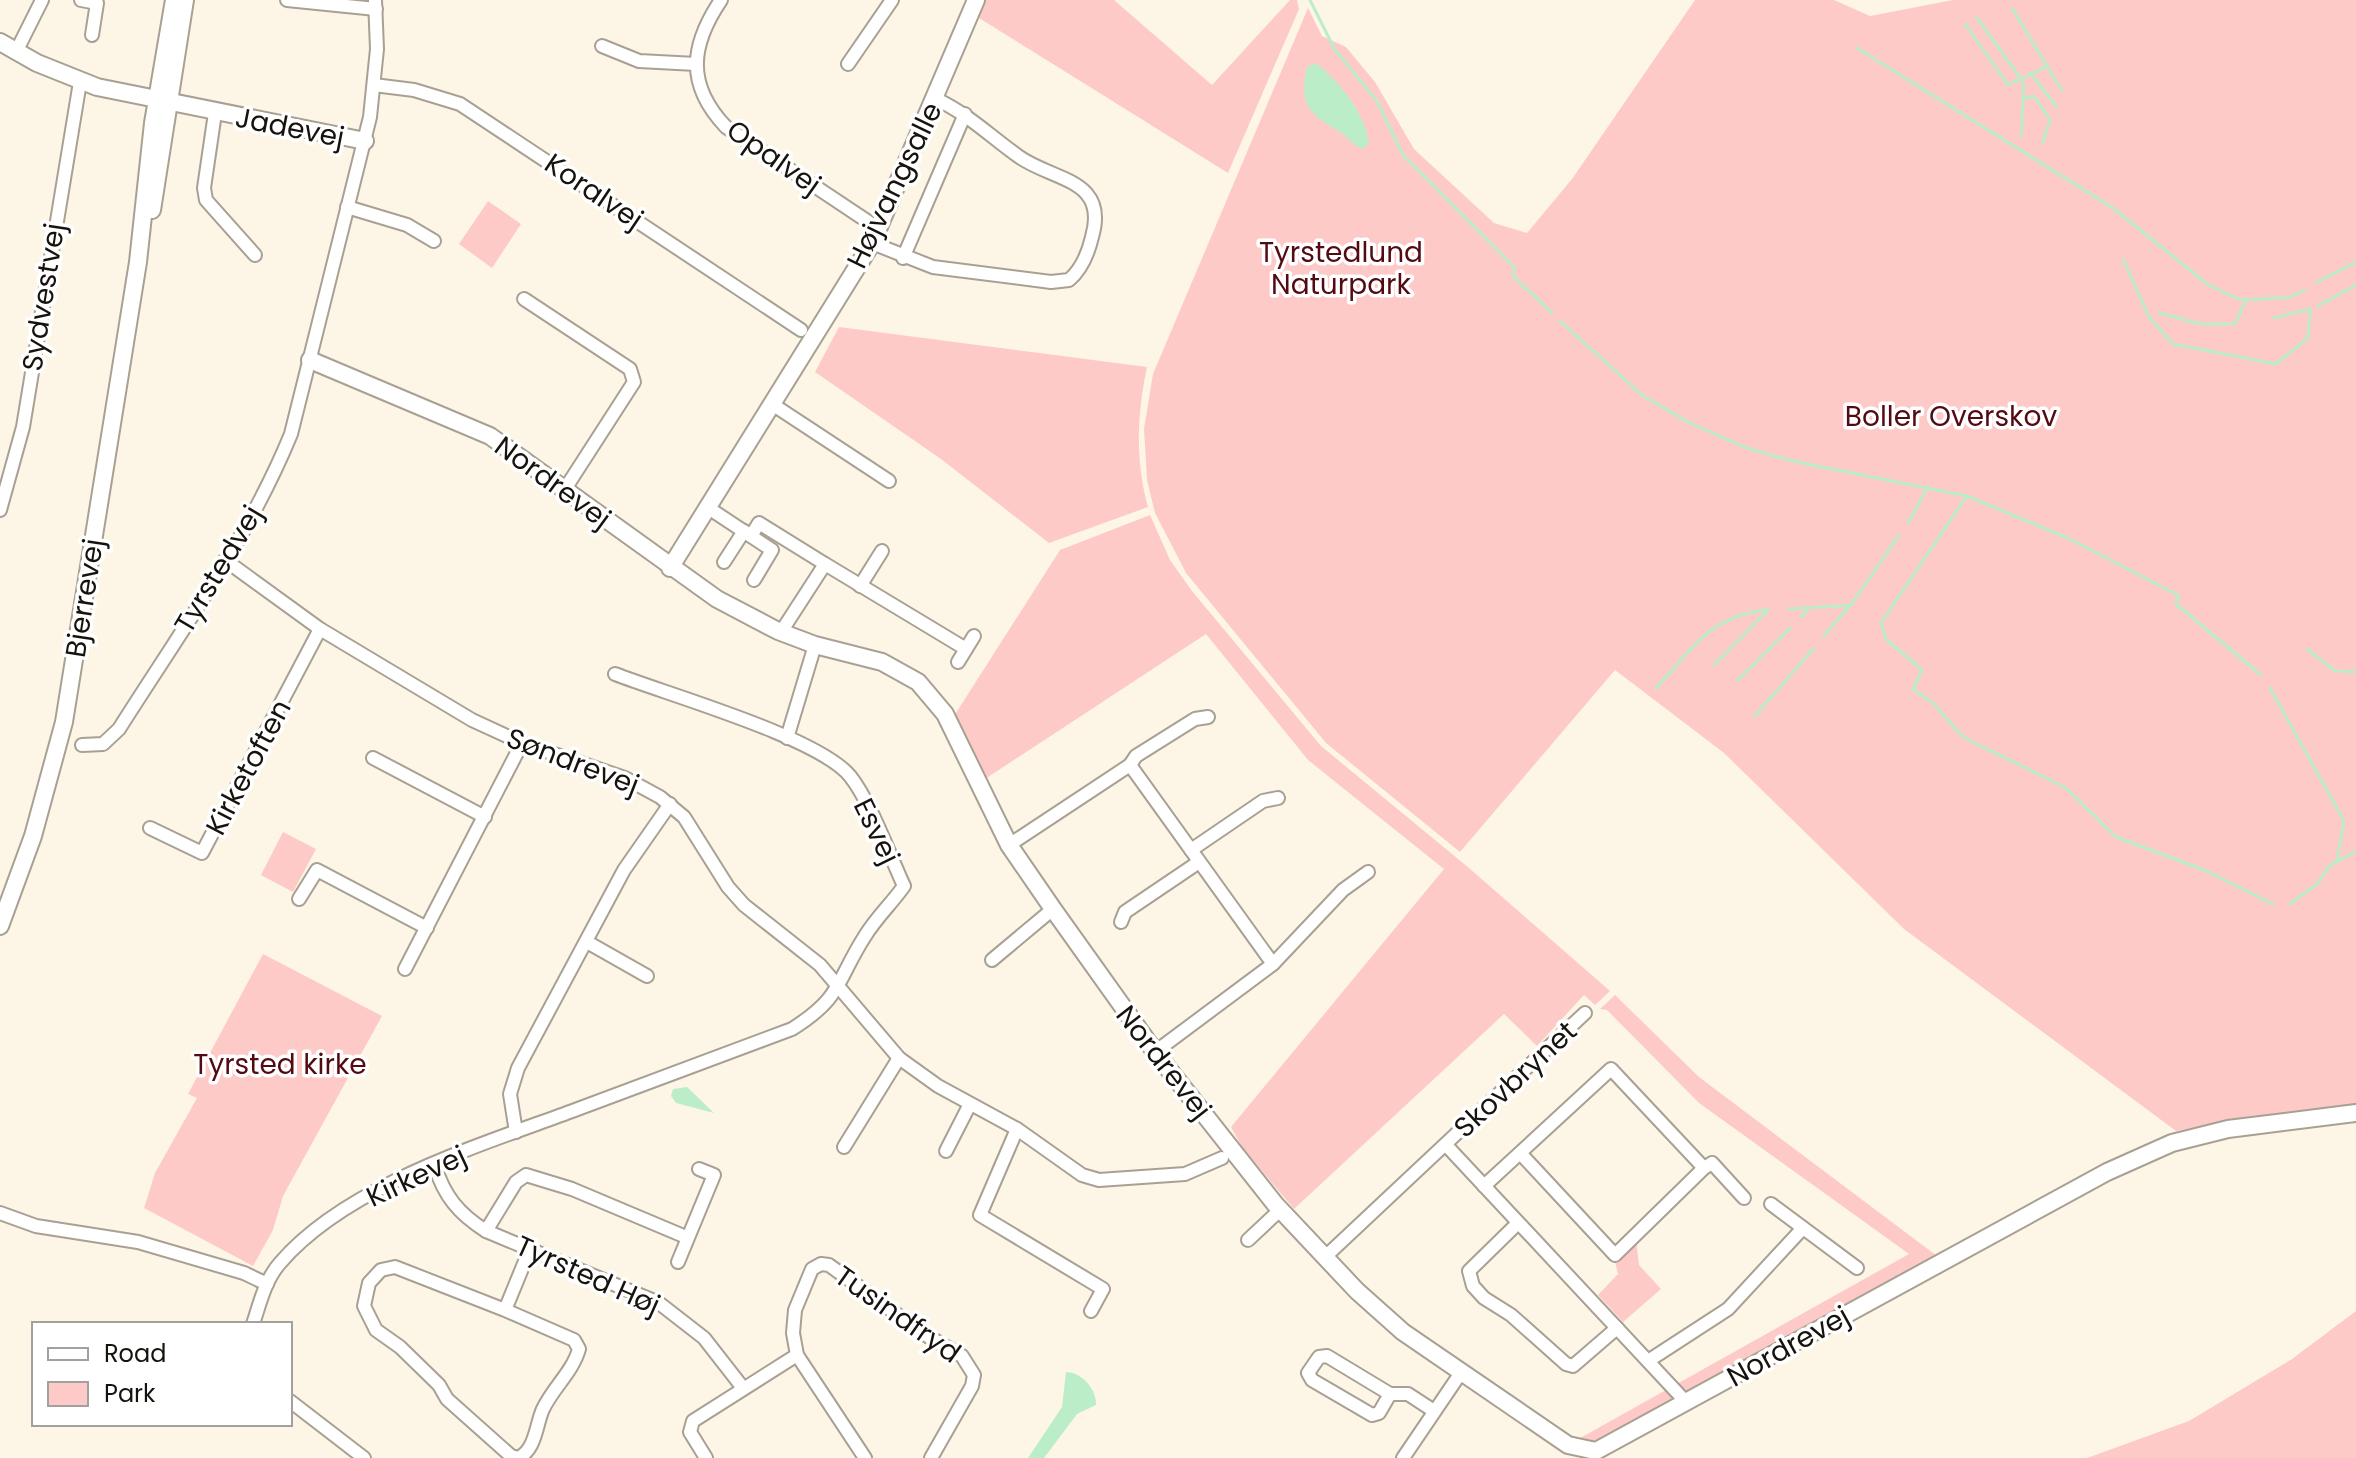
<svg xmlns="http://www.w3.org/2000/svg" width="2356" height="1458" viewBox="0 0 2356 1458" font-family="Poppins,sans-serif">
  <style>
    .green { fill: #fecac8 }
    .water { fill: #bbeec8 }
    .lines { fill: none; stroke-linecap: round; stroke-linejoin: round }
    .stream { stroke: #bbeec8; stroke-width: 3 }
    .minor-casing { stroke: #a8a193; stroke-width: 16 }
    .tertiary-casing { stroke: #a8a193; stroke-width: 20 }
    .minor { stroke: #fff; stroke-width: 12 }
    .tertiary { stroke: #fff; stroke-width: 16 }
    .labels { text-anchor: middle; stroke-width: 7; stroke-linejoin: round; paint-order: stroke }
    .street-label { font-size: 28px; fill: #16130e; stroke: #fff }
    .park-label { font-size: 28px; fill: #530b12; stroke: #fff }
  </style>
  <rect width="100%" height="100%" fill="#fdf6e7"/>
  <g class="green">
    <path d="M986,0H1114L1212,85L1290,0H1297L1299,9L1228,173L979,18Z"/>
    <path d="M1695,0H1834L1870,16L1953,0H2356V1107L2233,1120L2176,1131L1904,929L1724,753L1615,670L1460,852L1326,743L1186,573L1155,513L1147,480L1144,429L1153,374L1308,8L1322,36L1346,47L1375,82L1414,149L1494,223L1527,233L1572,179Z"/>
    <path d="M488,201L521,224L492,268L459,244Z"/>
    <path d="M839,327L1147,367C1137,415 1135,460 1148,507L1049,543L941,459L815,372Z"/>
    <path d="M1150,515L1170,560L1192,591L1321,746L1469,868L1610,991L1595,1005L1584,995L1537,1046L1504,1014L1294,1209L1242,1147L1231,1127L1444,869L1308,760L1206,634L985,779L954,716L1060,550Z"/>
    <path d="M283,832L316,849L293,892L261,875Z"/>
    <path d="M263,954L382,1016L283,1196L273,1230L253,1266L144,1208L155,1173L197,1098L188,1094Z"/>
    <path d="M1615,995L1699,1077L1937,1256L1599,1443L1573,1442L1909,1254L1699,1103L1607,1010L1600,1009Z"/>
    <path d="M1636,1240L1639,1265L1661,1289L1623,1322L1598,1295L1618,1274L1615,1262Z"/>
    <path d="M2356,1311V1458H2087L2189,1421L2292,1359Z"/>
  </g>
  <g class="water">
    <path d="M1316,63C1340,82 1364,112 1369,142L1363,149C1353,146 1347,136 1337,130C1306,112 1300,103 1307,67Z"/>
    <path d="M687,1087L714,1113L676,1103L671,1096L673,1089Z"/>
    <path d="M1066,1372C1082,1372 1097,1390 1096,1405L1077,1414L1044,1458H1028L1062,1407Z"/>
  </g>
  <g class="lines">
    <g class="stream">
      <path d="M1310,0L1335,50L1377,101L1403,155L1514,267L1513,276L1552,313"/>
      <path d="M2012,8L2062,91"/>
      <path d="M1977,18L2021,79L2024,87L2021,136"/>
      <path d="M1965,24L2008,85L2047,66"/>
      <path d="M1857,48L2113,208L2206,283L2235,298L2246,300L2290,297L2305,290"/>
      <path d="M2031,74L2057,107"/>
      <path d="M2023,99L2034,96L2050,120L2043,142"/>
      <path d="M2123,259L2149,317L2173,344L2276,364L2308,338L2310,309L2274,318"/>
      <path d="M2317,282L2356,262"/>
      <path d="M2318,306L2356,285"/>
      <path d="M2159,313L2201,324H2235L2246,300"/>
      <path d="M1560,321L1642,395L1690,423L1747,448L1797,462L1967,496L2070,539L2178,595L2176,604L2261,675"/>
      <path d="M1966,497L1881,623L1886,639L1922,670L1913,689L1933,703L1963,737L2066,788L2116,837L2204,870L2273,904"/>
      <path d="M1908,523L1927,488"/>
      <path d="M1789,609L1851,605L1899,535"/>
      <path d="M1801,617L1809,608"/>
      <path d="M1824,636L1850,605"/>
      <path d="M2307,649L2335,671L2356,672"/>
      <path d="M1714,665L1768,610"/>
      <path d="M1737,681L1790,628"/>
      <path d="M1656,688C1692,649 1712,614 1768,610"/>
      <path d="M2270,688L2344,821L2337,860"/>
      <path d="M1755,716L1814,648"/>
      <path d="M2290,904L2318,883L2329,866L2356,851"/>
    </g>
    <defs>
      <g id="minor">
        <path d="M81,0L97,3L92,35"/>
        <path d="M287,0L376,9"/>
        <path d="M721,0C690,46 686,85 726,127L879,229"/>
        <path d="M602,46L639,61L696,64"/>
        <path d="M16,52L42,0"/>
        <path d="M848,64L892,0"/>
        <path d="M374,85L414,90L460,104L801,330"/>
        <path d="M215,113L204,188L206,200L255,255"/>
        <path d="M347,207L407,225L434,241"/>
        <path d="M872,243L933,267L1051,282L1069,280C1082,269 1088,254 1092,237C1109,178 1052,181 1018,156C990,136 968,114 936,99"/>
        <path d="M903,258L965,114"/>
        <path d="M524,299L630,369L634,382L565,489"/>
        <path d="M772,404L889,481"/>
        <path d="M707,507L772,550L754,580"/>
        <path d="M0,510L23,427L80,82"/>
        <path d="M751,536L759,523L825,564L781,632"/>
        <path d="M225,560L320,629L472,720L522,743L625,778L660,797L684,817L728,887L744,905L820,965L899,1058L938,1086L1017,1129L1082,1175L1099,1180L1185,1174L1222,1158"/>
        <path d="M724,562L744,531"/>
        <path d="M825,564L966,649"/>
        <path d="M860,586L882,551"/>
        <path d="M958,662L974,636"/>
        <path d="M787,738L815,645"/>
        <path d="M82,745L103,744L119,729C179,634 248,539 291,434L370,117L377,49L375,0"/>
        <path d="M373,758L485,817"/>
        <path d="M1130,765L1136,756L1195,719L1208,717"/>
        <path d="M150,828L202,853L320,629"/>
        <path d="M1009,845L1130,765L1273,964L1155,1052"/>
        <path d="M1191,850L1263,801L1278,798"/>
        <path d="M299,899L317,870L427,928"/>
        <path d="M1121,922L1125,912L1199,862"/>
        <path d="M587,942L647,976"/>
        <path d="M992,960L1053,909"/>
        <path d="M1273,964L1343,890L1368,872"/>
        <path d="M405,969L522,743"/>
        <path d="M1017,1129L980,1215L1103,1289L1091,1311"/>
        <path d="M516,1132L510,1094L518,1068L624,870L670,804"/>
        <path d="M1446,1145L1686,1402"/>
        <path d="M844,1147L899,1058"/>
        <path d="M946,1151L970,1104"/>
        <path d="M1521,1154L1615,1255L1704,1168"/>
        <path d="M435,1166C444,1196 459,1214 486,1231L659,1303L704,1338L743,1388"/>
        <path d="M1484,1186L1611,1069L1704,1168L1712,1163L1744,1198"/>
        <path d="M1771,1204L1857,1268"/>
        <path d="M0,1213L36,1226L138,1242L244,1273L267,1284"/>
        <path d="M1518,1223L1469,1271L1473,1286L1484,1298L1511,1315L1566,1364L1573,1366L1617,1328"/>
        <path d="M486,1231L516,1182L526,1175L572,1189L686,1237"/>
        <path d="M1248,1240L1280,1210"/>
        <path d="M1324,1258L1585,1013"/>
        <path d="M678,1262L714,1175L699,1169"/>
        <path d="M505,1310L395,1267L381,1270L369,1283L364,1306L376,1330L400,1347L439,1385L447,1399L511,1456L518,1458C536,1450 536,1424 543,1409C553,1388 573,1371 579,1349L574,1340L505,1310L530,1249"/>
        <path d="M253,1324C260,1303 265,1280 280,1263C347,1185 481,1145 575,1110C648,1083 720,1056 792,1029C843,997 836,981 865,936C876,918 892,903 904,886C890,856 870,801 850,776C818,737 669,695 615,674"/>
        <path d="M1648,1361L1728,1309L1803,1228"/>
        <path d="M1390,1394L1379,1413L1372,1415L1312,1380L1308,1373L1319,1357L1327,1356L1390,1394H1408L1434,1411"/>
        <path d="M290,1401L364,1458"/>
        <path d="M706,1458L690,1432L693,1421L797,1355"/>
        <path d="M865,1458L797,1355L793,1333L795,1310L812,1269L821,1264L829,1265L924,1334L962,1356L974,1375L972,1386L931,1458"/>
        <path d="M1403,1458L1460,1374"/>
      </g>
      <g id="tertiary">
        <path d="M0,42L37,63L97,87L365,141"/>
        <path d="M152,210L185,0"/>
        <path d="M310,360L490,436L717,599L778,631L815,645L882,662L918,682L945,714L1009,845L1053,909L1155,1052L1275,1204L1357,1291L1403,1332L1568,1445L1596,1451L2107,1172L2172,1143L2228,1129L2356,1113"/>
        <path d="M670,568L872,243L976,0"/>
        <path d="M0,926L33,836L64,722L138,262L153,123L174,0"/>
      </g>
    </defs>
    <use href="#minor" class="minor-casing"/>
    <use href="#tertiary" class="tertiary-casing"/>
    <use href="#minor" class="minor"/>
    <use href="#tertiary" class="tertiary"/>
  </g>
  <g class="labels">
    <g class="street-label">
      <text transform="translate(290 127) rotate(11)" y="10">Jadevej</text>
      <text transform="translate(774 157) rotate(35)" y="10">Opalvej</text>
      <text transform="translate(894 185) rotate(-64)" y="10">Højvangsalle</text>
      <text transform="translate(594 191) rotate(34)" y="10">Koralvej</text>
      <text transform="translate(43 297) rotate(-81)" y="10">Sydvestvej</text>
      <text transform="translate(553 482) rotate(36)" y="10">Nordrevej</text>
      <text transform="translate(218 569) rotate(-59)" y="10">Tyrstedvej</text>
      <text transform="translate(84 598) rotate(-81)" y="10">Bjerrevej</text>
      <text transform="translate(573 761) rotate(21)" y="10">Søndrevej</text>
      <text transform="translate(248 767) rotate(-62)" y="10">Kirketoften</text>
      <text transform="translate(877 831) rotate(64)" y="10">Esvej</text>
      <text transform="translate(1164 1062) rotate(52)" y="10">Nordrevej</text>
      <text transform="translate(1515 1079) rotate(-43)" y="10">Skovbrynet</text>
      <text transform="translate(416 1176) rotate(-25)" y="10">Kirkevej</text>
      <text transform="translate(588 1275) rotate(24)" y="10">Tyrsted Høj</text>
      <text transform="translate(898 1314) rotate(35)" y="10">Tusindfryd</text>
      <text transform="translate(1788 1346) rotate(-29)" y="10">Nordrevej</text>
    </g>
    <g class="park-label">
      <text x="1341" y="262">Tyrstedlund<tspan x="1341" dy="32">Naturpark</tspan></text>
      <text x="1951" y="426">Boller Overskov</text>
      <text x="280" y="1074">Tyrsted kirke</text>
    </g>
  </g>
  <rect x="32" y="1322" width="260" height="104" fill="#ffffff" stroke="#a2a19f" stroke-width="2"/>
  <rect x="48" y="1348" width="40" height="12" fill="#ffffff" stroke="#a2a19f" stroke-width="2"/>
  <text x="104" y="1362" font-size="24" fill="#16130e">Road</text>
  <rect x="48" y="1382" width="40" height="24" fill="#fecac8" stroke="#a2a19f" stroke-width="2"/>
  <text x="104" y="1402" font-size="24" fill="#16130e">Park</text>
</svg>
